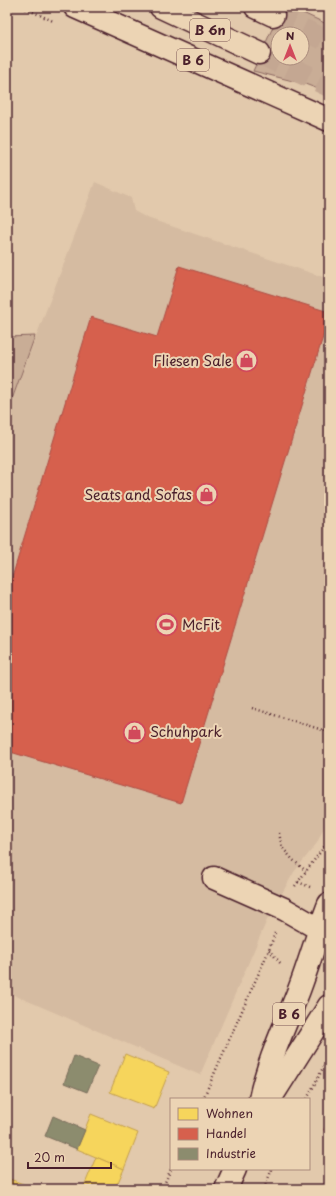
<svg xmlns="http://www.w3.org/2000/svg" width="336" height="1196" viewBox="0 0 336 1196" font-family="'Playpen Sans',sans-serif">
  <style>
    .built { fill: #d5bba1 }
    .green { fill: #c9ad96; stroke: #8a6660; fill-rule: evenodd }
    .homes { fill: #f6d55c; stroke: #c29e4d }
    .shops { fill: #d6604d; stroke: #ac4c43 }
    .industry { fill: #8c8c6e; stroke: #786b5a }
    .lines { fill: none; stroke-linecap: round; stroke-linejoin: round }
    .highway-tunnel { stroke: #c4a792; stroke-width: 22; stroke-dasharray: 22 11; stroke-linecap: butt }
    .minor-casing { stroke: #4a1f2b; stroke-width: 25 }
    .major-casing { stroke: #4a1f2b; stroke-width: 25 }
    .highway-casing { stroke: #4a1f2b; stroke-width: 25 }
    .path { stroke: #4a1f2b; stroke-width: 2.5; stroke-dasharray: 1 3; stroke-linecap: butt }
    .minor { stroke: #ecd4b4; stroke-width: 22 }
    .major { stroke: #ecd4b4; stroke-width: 22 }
    .highway { stroke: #ecd4b4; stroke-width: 22 }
    .labels { text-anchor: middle; stroke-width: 4; stroke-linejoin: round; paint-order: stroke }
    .shield { fill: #ecd4b4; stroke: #7b5554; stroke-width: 1 }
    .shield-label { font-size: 13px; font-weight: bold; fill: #4a1f2b }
    .poi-label { font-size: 14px; fill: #4a1f2b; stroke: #ecd4b4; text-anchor: end }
  </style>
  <rect width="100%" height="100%" fill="#e2c9ac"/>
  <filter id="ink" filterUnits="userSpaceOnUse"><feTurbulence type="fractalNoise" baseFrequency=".025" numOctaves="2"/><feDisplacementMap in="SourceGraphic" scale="8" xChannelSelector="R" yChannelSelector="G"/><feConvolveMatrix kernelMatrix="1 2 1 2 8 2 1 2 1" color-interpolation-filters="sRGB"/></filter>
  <g filter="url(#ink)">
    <path class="built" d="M95,182L131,198L134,211L147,218L329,279V816L317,843L294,872L267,920L200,1075L7,992V413Z"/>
    <g class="green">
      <path d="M282,7H290L329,25V93L305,84L253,71ZM278,34H302V58H278Z"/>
      <path d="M35,336L7,413V337Z"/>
    </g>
    <g class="homes">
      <path d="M125,1054L169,1072L154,1109L110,1092Z"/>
      <path d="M91,1114L138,1133L124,1169L77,1149Z"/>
      <path d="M96,1157L124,1169L115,1189H97L85,1184Z"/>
      <path d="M7,1178L23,1184L22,1189H7Z"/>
      <path d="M85,1184L97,1189H83Z"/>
    </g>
    <g class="shops">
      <path d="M179,266L329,312V317L181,803L7,751V594L91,317L157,337Z"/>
      <path d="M329,1118V1133L324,1130Z"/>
    </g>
    <g class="industry">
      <path d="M74,1056L98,1066L87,1092L64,1083Z"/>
      <path d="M53,1116L85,1130L77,1149L45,1136Z"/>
    </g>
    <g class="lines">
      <g class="highway-tunnel">
        <path d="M273,15L329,42"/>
        <path d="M259,53L329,86"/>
      </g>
      <defs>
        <path id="minor" d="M214,878L284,909L319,929L329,932"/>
        <g id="major">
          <path d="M75,7L329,120"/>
          <path d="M260,1099C268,1061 285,1026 299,990C310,961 318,932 329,904"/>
          <path d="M270,1099L329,1006"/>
          <path d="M226,1189L235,1169"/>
        </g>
        <g id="highway">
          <path d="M161,7L259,53"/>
          <path d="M256,7L273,15"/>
        </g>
      </defs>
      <use href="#minor" class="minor-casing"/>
      <use href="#major" class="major-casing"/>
      <use href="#highway" class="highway-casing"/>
      <g class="path">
        <path d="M22,7L53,21"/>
        <path d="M252,708L329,732"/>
        <path d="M279,833L282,847L293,860L306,871"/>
        <path d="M298,882L310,887"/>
        <path d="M295,886L324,847L329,837"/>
        <path d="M269,950L282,965"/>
        <path d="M203,1099L269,950L275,933"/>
        <path d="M307,1099L325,1064"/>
        <path d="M162,1189L171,1169"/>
        <path d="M264,1189L272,1169"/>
      </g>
      <use href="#minor" class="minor"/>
      <use href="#major" class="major"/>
      <use href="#highway" class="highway"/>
    </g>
  </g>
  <defs>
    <symbol id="shop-ring" viewBox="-11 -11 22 22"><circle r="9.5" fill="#ecd4b4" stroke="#d1495b" stroke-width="1.5"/><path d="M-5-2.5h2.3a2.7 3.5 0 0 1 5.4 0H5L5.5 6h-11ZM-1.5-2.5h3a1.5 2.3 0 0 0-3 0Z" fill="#d1495b"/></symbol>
    <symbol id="stadium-ring" viewBox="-11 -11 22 22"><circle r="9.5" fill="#ecd4b4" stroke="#d1495b" stroke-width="1.5"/><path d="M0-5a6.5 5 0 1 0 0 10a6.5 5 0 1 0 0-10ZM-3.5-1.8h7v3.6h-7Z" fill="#d1495b"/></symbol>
  </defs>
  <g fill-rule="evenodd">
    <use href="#shop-ring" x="234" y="348" width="25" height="25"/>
    <use href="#shop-ring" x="194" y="482" width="25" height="25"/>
    <use href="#stadium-ring" x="154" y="612" width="25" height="25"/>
    <use href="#shop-ring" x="122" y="720" width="25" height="25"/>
  </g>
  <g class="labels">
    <g class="shield">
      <rect x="190" y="19" width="40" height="22" rx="3"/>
      <rect x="177" y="49" width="32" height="22" rx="3"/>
      <rect x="273" y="1003" width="32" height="22" rx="3"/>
    </g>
    <g class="shield-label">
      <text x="210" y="35">B 6n</text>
      <text x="193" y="65">B 6</text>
      <text x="289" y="1019">B 6</text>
    </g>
    <g class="poi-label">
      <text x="232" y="366">Fliesen Sale</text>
      <text x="192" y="500">Seats and Sofas</text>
      <text x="182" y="630" text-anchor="start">McFit</text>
      <text x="150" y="737" text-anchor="start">Schuhpark</text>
    </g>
  </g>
  <rect width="336" height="1196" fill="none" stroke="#ecd4b4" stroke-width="24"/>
  <rect x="12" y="12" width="312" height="1172" fill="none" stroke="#4a1f2b" stroke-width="1.5" filter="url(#ink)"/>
  <rect x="170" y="1098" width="140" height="72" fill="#ecd4b4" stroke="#ab8c7d"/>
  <rect x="178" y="1108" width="20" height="12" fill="#f6d55c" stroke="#ab8c7d"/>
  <text x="206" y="1118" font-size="12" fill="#4a1f2b">Wohnen</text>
  <rect x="178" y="1128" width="20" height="12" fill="#d6604d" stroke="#ab8c7d"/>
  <text x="206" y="1138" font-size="12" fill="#4a1f2b">Handel</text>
  <rect x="178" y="1148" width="20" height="12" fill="#8c8c6e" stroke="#ab8c7d"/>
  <text x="206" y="1158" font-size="12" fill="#4a1f2b">Industrie</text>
  <g transform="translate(290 46)"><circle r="19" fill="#ecd4b4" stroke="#ab8c7d"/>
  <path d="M0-3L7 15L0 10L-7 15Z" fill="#d1495b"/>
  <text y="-6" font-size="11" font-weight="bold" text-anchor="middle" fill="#4a1f2b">N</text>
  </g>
  <path d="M28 1162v6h83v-6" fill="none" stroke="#4a1f2b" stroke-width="2"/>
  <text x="34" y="1162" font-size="12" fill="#4a1f2b" stroke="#ecd4b4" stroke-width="3" paint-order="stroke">20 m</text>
</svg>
